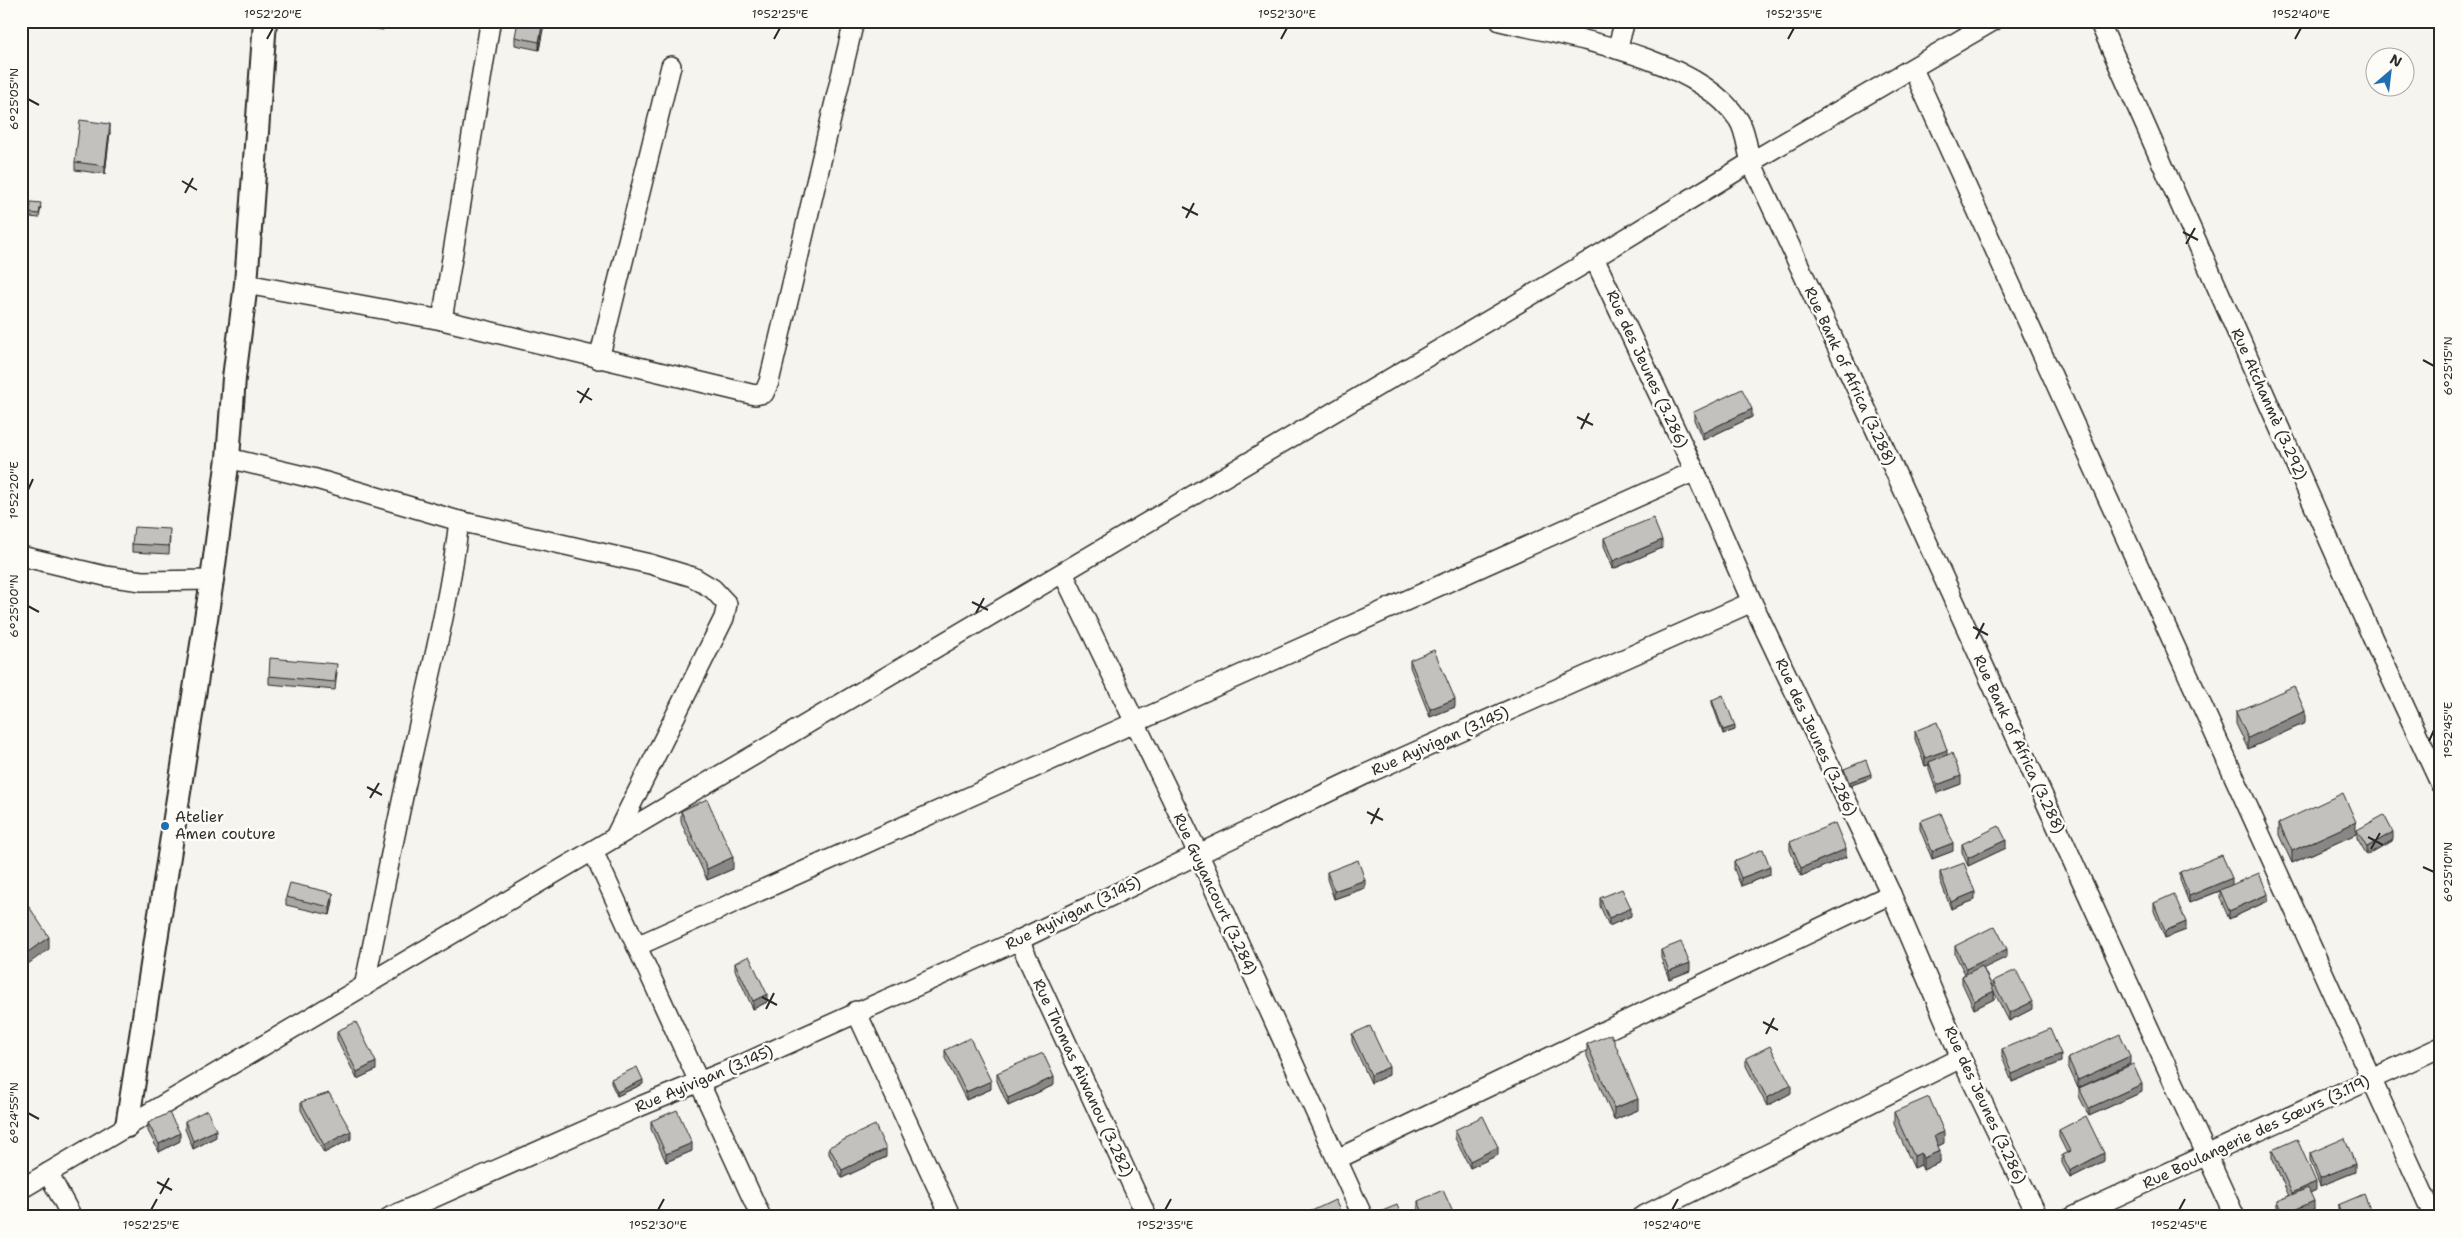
<svg xmlns="http://www.w3.org/2000/svg" width="2462" height="1238" viewBox="0 0 2462 1238" font-family="'Shantell Sans',sans-serif">
  <style>
    .lines { fill: none; stroke-linecap: round; stroke-linejoin: round }
    .minor-casing { stroke: #2b2b2b; stroke-width: 22 }
    .tertiary-casing { stroke: #2b2b2b; stroke-width: 26 }
    .minor { stroke: #fdfcf7; stroke-width: 19 }
    .tertiary { stroke: #fdfcf7; stroke-width: 22 }
    .wall { fill: #a7a6a3; stroke: #2b2b2b }
    .shaded-wall { fill: #888785; stroke: #2b2b2b }
    .building { fill: #c2c1be; stroke: #2b2b2b }
    .ticks { fill: none; stroke: #2b2b2b; stroke-width: 2 }
    .poi-dot { fill: #1f6fb2; stroke: #fdfcf7; stroke-width: 2 }
    .labels { text-anchor: middle; stroke-width: 5; stroke-linejoin: round; paint-order: stroke }
    .street-label { font-size: 15px; fill: #2b2b2b; stroke: #fdfcf7 }
    .poi-label { font-size: 15px; fill: #2b2b2b; stroke: #fdfcf7; text-anchor: start }
    .neatline { fill: none; stroke: #2b2b2b; stroke-width: 2 }
    .ticks-label { font-size: 12px; text-anchor: middle; fill: #2b2b2b }
  </style>
  <rect width="100%" height="100%" fill="#f5f4ef"/>
  <filter id="ink" filterUnits="userSpaceOnUse"><feTurbulence type="fractalNoise" baseFrequency=".02" numOctaves="2"/><feDisplacementMap in="SourceGraphic" scale="10" xChannelSelector="R" yChannelSelector="G"/><feConvolveMatrix kernelMatrix="1 2 1 2 8 2 1 2 1" color-interpolation-filters="sRGB"/></filter>
  <g filter="url(#ink)">
    <g class="lines">
      <defs>
        <g id="minor">
          <path d="M1500,21C1568,37 1697,57 1738,119C1746,130 1747,150 1751,162L1893,467L2235,1217"/>
          <path d="M2099,21L2373,639L2441,785"/>
          <path d="M1617,49L1625,21"/>
          <path d="M1913,69L2434,1217"/>
          <path d="M1594,258L1695,471L1752,602L1891,894L1961,1058L2038,1217"/>
          <path d="M246,284L442,320L755,395L764,393L769,382L854,21"/>
          <path d="M442,320L490,24"/>
          <path d="M599,359L671,66"/>
          <path d="M228,458L316,479L459,521L650,564L693,577L713,589L727,604L724,618L615,837"/>
          <path d="M21,556L105,576L142,581L212,580"/>
          <path d="M1063,573L1198,853L1363,1217"/>
          <path d="M593,851L761,1217"/>
          <path d="M1019,940L1147,1217"/>
          <path d="M637,946L1695,471"/>
          <path d="M364,987C379,916 392,845 408,774C426,690 449,607 459,521"/>
          <path d="M856,1011L951,1217"/>
          <path d="M1337,1159L1891,894"/>
          <path d="M48,1173L72,1217"/>
          <path d="M21,1189L1594,258L1751,162L1993,21"/>
          <path d="M390,1217L636,1108L743,1064L1019,940L1366,774L1752,602"/>
          <path d="M1641,1217L1961,1058"/>
          <path d="M2072,1217L2441,1047"/>
        </g>
        <path id="tertiary" d="M127,1126L212,580L228,458L234,378L246,284L265,21"/>
      </defs>
      <use href="#minor" class="minor-casing"/>
      <use href="#tertiary" class="tertiary-casing"/>
      <use href="#minor" class="minor"/>
      <use href="#tertiary" class="tertiary"/>
    </g>
    <g class="wall">
      <path d="M350,21H384L383,30L350,24Z"/>
      <path d="M544,21L539,50L515,45V37Z"/>
      <path d="M110,132L105,174L75,170V162Z"/>
      <path d="M41,207L39,218L30,217V213Z"/>
      <path d="M1694,412L1752,417L1703,440L1694,420Z"/>
      <path d="M170,537L169,554L132,552V544Z"/>
      <path d="M1604,538L1662,548L1613,569L1604,546Z"/>
      <path d="M1410,660L1455,707L1430,717L1410,667Z"/>
      <path d="M337,672L335,690L269,684V676Z"/>
      <path d="M1712,700L1735,730L1723,734L1712,703Z"/>
      <path d="M2236,712L2305,723L2248,749L2236,724Z"/>
      <path d="M1915,731L1947,755L1961,784L1937,793L1929,770V765L1925,766L1915,739Z"/>
      <path d="M1844,769L1871,778L1849,786L1844,773Z"/>
      <path d="M681,811L733,869L707,880L681,822Z"/>
      <path d="M1920,821L1953,851L1932,859L1920,829Z"/>
      <path d="M2279,823L2356,834L2292,863L2279,835Z"/>
      <path d="M2357,830L2393,840L2367,855L2357,838Z"/>
      <path d="M1790,842L1846,857L1801,876L1790,850Z"/>
      <path d="M1962,844L2006,848L1968,866L1962,852Z"/>
      <path d="M1734,861L1770,875L1741,886L1734,869Z"/>
      <path d="M1327,872L1365,888L1334,899L1327,879Z"/>
      <path d="M1940,872L1975,900L1951,909L1940,880Z"/>
      <path d="M2180,872L2232,885L2268,901L2229,919L2220,898V891L2189,903L2180,880Z"/>
      <path d="M286,897L333,901L330,915L286,905Z"/>
      <path d="M1600,898L1631,916L1609,926L1600,906Z"/>
      <path d="M2154,903L2186,930L2165,938L2154,911Z"/>
      <path d="M1955,946L2007,957L1983,968L1993,988V981L2032,1009L2009,1021L1994,992V999L1974,1009L1962,983V976L1965,974L1955,954Z"/>
      <path d="M1661,950L1690,971L1669,979L1661,958Z"/>
      <path d="M735,963L767,1002L753,1009L735,970Z"/>
      <path d="M337,1031L376,1070L357,1079L337,1039Z"/>
      <path d="M1352,1034L1389,1075L1371,1083L1352,1042Z"/>
      <path d="M1587,1044L1638,1110L1614,1120L1587,1056Z"/>
      <path d="M2002,1049L2061,1062L2012,1082L2002,1057Z"/>
      <path d="M945,1050L991,1089L966,1100L945,1058Z"/>
      <path d="M1746,1058L1791,1093L1767,1106L1746,1066Z"/>
      <path d="M2068,1058L2130,1064L2078,1088L2068,1066Z"/>
      <path d="M997,1073L1054,1085L1008,1106L997,1081Z"/>
      <path d="M611,1079L643,1084L617,1096L611,1083Z"/>
      <path d="M2079,1088L2142,1092L2089,1116L2079,1096Z"/>
      <path d="M301,1102L351,1139L324,1153L301,1110Z"/>
      <path d="M1894,1112L1944,1143L1938,1146L1940,1162L1923,1170L1921,1165L1914,1168L1894,1124Z"/>
      <path d="M185,1121L216,1137L193,1149L185,1129Z"/>
      <path d="M651,1121L692,1151L666,1162L651,1129Z"/>
      <path d="M148,1123L180,1141L159,1152L148,1131Z"/>
      <path d="M1455,1130L1498,1155L1470,1168L1455,1138Z"/>
      <path d="M2059,1130L2104,1161L2070,1178L2062,1163V1155L2067,1153L2059,1137Z"/>
      <path d="M829,1147L886,1157L842,1178L829,1154Z"/>
      <path d="M2272,1150L2316,1190L2310,1193L2314,1209L2296,1217H2281L2277,1209V1201L2289,1196L2272,1158Z"/>
      <path d="M2310,1153L2355,1172L2320,1186L2310,1160Z"/>
      <path d="M1418,1201L1455,1217H1419L1418,1213Z"/>
      <path d="M2338,1205L2373,1217H2340L2338,1213Z"/>
    </g>
    <g class="shaded-wall">
      <path d="M543,21H544V25L539,50V42Z"/>
      <path d="M110,124V132L105,174V166Z"/>
      <path d="M1752,409V417L1703,440V433Z"/>
      <path d="M1662,540V548L1613,569V561Z"/>
      <path d="M1455,699V707L1430,717V709Z"/>
      <path d="M2305,711V723L2248,749V738Z"/>
      <path d="M1735,726V730L1723,734V730Z"/>
      <path d="M1947,750V758L1929,762V765L1925,766V758Z"/>
      <path d="M1871,774V778L1849,786V782Z"/>
      <path d="M1961,776V784L1937,793V785Z"/>
      <path d="M2356,822V834L2292,863V851Z"/>
      <path d="M2393,832V840L2367,855V847Z"/>
      <path d="M2006,840V848L1968,866V858Z"/>
      <path d="M1953,843V851L1932,859V851Z"/>
      <path d="M1846,849V857L1801,876V868Z"/>
      <path d="M733,857V869L707,880V869Z"/>
      <path d="M1770,867V875L1741,886V878Z"/>
      <path d="M2232,878V886L2189,903V896Z"/>
      <path d="M1365,880V888L1334,899V891Z"/>
      <path d="M1975,892V900L1951,909V902Z"/>
      <path d="M333,893V901L330,915V907Z"/>
      <path d="M2268,894V901L2229,919V911Z"/>
      <path d="M1631,908V916L1609,926V918Z"/>
      <path d="M2186,922V930L2165,938V931Z"/>
      <path d="M49,937V949L21,969V957Z"/>
      <path d="M2007,949V957L1966,977V969Z"/>
      <path d="M1690,963V971L1669,979V971Z"/>
      <path d="M1994,991V999L1974,1009V1001Z"/>
      <path d="M767,994V1002L753,1009V1001Z"/>
      <path d="M2032,1002V1009L2009,1021V1013Z"/>
      <path d="M2061,1054V1062L2012,1082V1074Z"/>
      <path d="M2130,1056V1064L2078,1088V1080Z"/>
      <path d="M376,1062V1070L357,1079V1072Z"/>
      <path d="M1389,1067V1075L1371,1083V1075Z"/>
      <path d="M1054,1077V1085L1008,1106V1098Z"/>
      <path d="M643,1080V1084L617,1096V1092Z"/>
      <path d="M991,1081V1089L966,1100V1092Z"/>
      <path d="M2142,1084V1092L2089,1116V1108Z"/>
      <path d="M1791,1085V1093L1767,1106V1098Z"/>
      <path d="M1638,1099V1110L1614,1120V1108Z"/>
      <path d="M216,1130V1137L193,1149V1141Z"/>
      <path d="M351,1131V1139L324,1153V1145Z"/>
      <path d="M1944,1132V1143L1934,1148V1136Z"/>
      <path d="M180,1133V1141L159,1152V1144Z"/>
      <path d="M692,1143V1151L666,1162V1154Z"/>
      <path d="M1498,1147V1155L1470,1168V1161Z"/>
      <path d="M886,1149V1157L842,1178V1170Z"/>
      <path d="M1940,1151V1162L1923,1170V1158Z"/>
      <path d="M1921,1153V1165L1914,1168V1156Z"/>
      <path d="M2104,1153V1161L2070,1178V1171Z"/>
      <path d="M2355,1164V1172L2320,1186V1178Z"/>
      <path d="M2316,1182V1190L2292,1201V1193Z"/>
      <path d="M2314,1201V1209L2296,1217H2283V1215Z"/>
    </g>
    <g class="building">
      <path d="M518,21H543L539,42L515,37Z"/>
      <path d="M80,120L110,124L105,166L75,162Z"/>
      <path d="M31,202L41,203L39,214L30,213Z"/>
      <path d="M1742,389L1752,409L1703,433L1694,412Z"/>
      <path d="M1653,518L1662,540L1613,561L1604,538Z"/>
      <path d="M134,527L170,529L169,546L132,544Z"/>
      <path d="M1434,650L1455,699L1430,709L1410,660Z"/>
      <path d="M270,658L337,664L335,682L269,676Z"/>
      <path d="M2294,686L2305,711L2248,738L2236,712Z"/>
      <path d="M1723,695L1735,726L1723,730L1712,700Z"/>
      <path d="M1937,722L1947,750L1925,758L1915,731Z"/>
      <path d="M1952,753L1961,776L1937,785L1929,762Z"/>
      <path d="M1866,760L1871,774L1849,782L1844,769Z"/>
      <path d="M2343,793L2356,822L2292,851L2279,823Z"/>
      <path d="M707,799L733,857L707,869L681,811Z"/>
      <path d="M1941,813L1953,843L1932,851L1920,821Z"/>
      <path d="M2384,815L2393,832L2367,847L2357,830Z"/>
      <path d="M1835,823L1846,849L1801,868L1790,842Z"/>
      <path d="M1999,826L2006,840L1968,858L1962,844Z"/>
      <path d="M1763,849L1770,867L1741,878L1734,861Z"/>
      <path d="M2222,855L2232,878L2189,896L2180,872Z"/>
      <path d="M1358,860L1365,880L1334,891L1327,872Z"/>
      <path d="M1964,863L1975,892L1951,902L1940,872Z"/>
      <path d="M2259,873L2268,894L2229,911L2220,890Z"/>
      <path d="M290,883L333,893L330,907L286,897Z"/>
      <path d="M1622,889L1631,908L1609,918L1600,898Z"/>
      <path d="M2174,894L2186,922L2165,931L2154,903Z"/>
      <path d="M28,905L49,937L21,957V910Z"/>
      <path d="M1995,926L2007,949L1966,969L1955,946Z"/>
      <path d="M1681,942L1690,963L1669,971L1661,950Z"/>
      <path d="M749,956L767,994L753,1001L735,963Z"/>
      <path d="M1982,966L1994,991L1974,1001L1962,976Z"/>
      <path d="M2016,970L2032,1002L2009,1013L1993,981Z"/>
      <path d="M356,1022L376,1062L357,1072L337,1031Z"/>
      <path d="M1370,1026L1389,1067L1371,1075L1352,1034Z"/>
      <path d="M2050,1029L2061,1054L2012,1074L2002,1049Z"/>
      <path d="M1611,1034L1638,1099L1614,1108L1587,1044Z"/>
      <path d="M2120,1034L2130,1056L2078,1080L2068,1058Z"/>
      <path d="M970,1038L991,1081L966,1092L945,1050Z"/>
      <path d="M1770,1046L1791,1085L1767,1098L1746,1058Z"/>
      <path d="M1043,1053L1054,1077L1008,1098L997,1073Z"/>
      <path d="M2133,1064L2142,1084L2089,1108L2079,1088Z"/>
      <path d="M637,1067L643,1080L617,1092L611,1079Z"/>
      <path d="M329,1093L351,1131L324,1145L301,1102Z"/>
      <path d="M1929,1097L1944,1132L1934,1136L1940,1151L1923,1158L1921,1153L1914,1156L1894,1112Z"/>
      <path d="M207,1110L216,1130L193,1141L185,1121Z"/>
      <path d="M677,1110L692,1143L666,1154L651,1121Z"/>
      <path d="M169,1113L180,1133L159,1144L148,1123Z"/>
      <path d="M1483,1116L1498,1147L1470,1161L1455,1130Z"/>
      <path d="M2086,1116L2104,1153L2070,1171L2062,1155L2070,1151L2059,1130Z"/>
      <path d="M875,1125L886,1149L842,1170L829,1147Z"/>
      <path d="M2345,1138L2355,1164L2320,1178L2310,1153Z"/>
      <path d="M2297,1139L2316,1182L2292,1193L2272,1150Z"/>
      <path d="M2308,1188L2314,1201L2283,1215L2277,1201Z"/>
      <path d="M1443,1190L1455,1217H1425L1418,1201Z"/>
      <path d="M2364,1194L2373,1217H2343L2338,1205Z"/>
      <path d="M1335,1200L1343,1217H1299Z"/>
      <path d="M1397,1205L1402,1217H1376L1375,1214Z"/>
      <path d="M1133,1207L1138,1217H1111Z"/>
      <path d="M2209,1211L2212,1217H2198Z"/>
    </g>
  </g>
  <path class="ticks" d="M267,39L273,28M774,39L780,28M1281,39L1287,28M1788,39L1794,28M2295,39L2301,28M28,99L39,105M182,181L197,190M185,193L193,178M1182,207L1198,215M1186,218L1194,203M2183,232L2198,240M2186,244L2195,228M2423,360L2434,366M577,391L592,400M580,403L589,388M1577,417L1593,425M1581,429L1589,413M28,490L33,479M972,602L988,610M28,606L39,612M976,613L984,598M1973,627L1988,635M1976,639L1984,623M2429,741L2434,730M367,787L382,795M370,798L379,783M1367,812L1383,820M1371,824L1379,808M2368,837L2383,845M2371,849L2380,833M2423,867L2434,872M762,997L777,1005M766,1009L774,993M1763,1022L1778,1030M1766,1034L1774,1018M28,1113L39,1119M157,1182L172,1190M160,1194L169,1178M151,1210L157,1199M658,1210L664,1199M1165,1210L1171,1199M1672,1210L1678,1199M2179,1210L2185,1199"/>
  <circle class="poi-dot" cx="165" cy="826" r="5"/>
  <g class="labels">
    <g class="street-label">
      <text transform="translate(1647 369) rotate(65)" y="5">Rue des Jeunes (3.286)</text>
      <text transform="translate(1850 376) rotate(65)" y="5">Rue Bank of Africa (3.288)</text>
      <text transform="translate(2269 404) rotate(66)" y="5">Rue Atchanmè (3.292)</text>
      <text transform="translate(1816 737) rotate(65)" y="5">Rue des Jeunes (3.286)</text>
      <text transform="translate(1440 741) rotate(-24)" y="5">Rue Ayivigan (3.145)</text>
      <text transform="translate(2019 744) rotate(65)" y="5">Rue Bank of Africa (3.288)</text>
      <text transform="translate(1215 894) rotate(65)" y="5">Rue Guyancourt (3.284)</text>
      <text transform="translate(1073 913) rotate(-26)" y="5">Rue Ayivigan (3.145)</text>
      <text transform="translate(1083 1078) rotate(65)" y="5">Rue Thomas Aiwanou (3.282)</text>
      <text transform="translate(704 1079) rotate(-23)" y="5">Rue Ayivigan (3.145)</text>
      <text transform="translate(1985 1105) rotate(65)" y="5">Rue des Jeunes (3.286)</text>
      <text transform="translate(2256 1132) rotate(-25)" y="5">Rue Boulangerie des Sœurs (3.119)</text>
    </g>
    <g class="poi-label">
      <text x="175" y="822">Atelier<tspan x="175" dy="17">Amen couture</tspan></text>
    </g>
  </g>
  <rect width="2462" height="1238" fill="none" stroke="#fdfcf7" stroke-width="55"/>
  <g transform="translate(2390 72) rotate(28)"><circle r="24" fill="#fdfcf7" stroke="#a9a8a5"/>
  <path d="M0-4L9 19L0 12L-9 19Z" fill="#1f6fb2"/>
  <text y="-8" font-size="14" font-weight="bold" text-anchor="middle" fill="#2b2b2b">N</text>
  </g>
  <rect x="28" y="28" width="2406" height="1182" class="neatline"/>
  <g class="ticks-label">
    <text x="273" y="18">1°52'20"E</text>
    <text x="780" y="18">1°52'25"E</text>
    <text x="1287" y="18">1°52'30"E</text>
    <text x="1794" y="18">1°52'35"E</text>
    <text x="2301" y="18">1°52'40"E</text>
    <text transform="translate(14 99) rotate(-90)" y="4">6°25'05"N</text>
    <text transform="translate(2448 366) rotate(-90)" y="4">6°25'15"N</text>
    <text transform="translate(14 490) rotate(-90)" y="4">1°52'20"E</text>
    <text transform="translate(14 606) rotate(-90)" y="4">6°25'00"N</text>
    <text transform="translate(2448 730) rotate(-90)" y="4">1°52'45"E</text>
    <text transform="translate(2448 872) rotate(-90)" y="4">6°25'10"N</text>
    <text transform="translate(14 1113) rotate(-90)" y="4">6°24'55"N</text>
    <text x="151" y="1229">1°52'25"E</text>
    <text x="658" y="1229">1°52'30"E</text>
    <text x="1165" y="1229">1°52'35"E</text>
    <text x="1672" y="1229">1°52'40"E</text>
    <text x="2179" y="1229">1°52'45"E</text>
  </g>
</svg>
